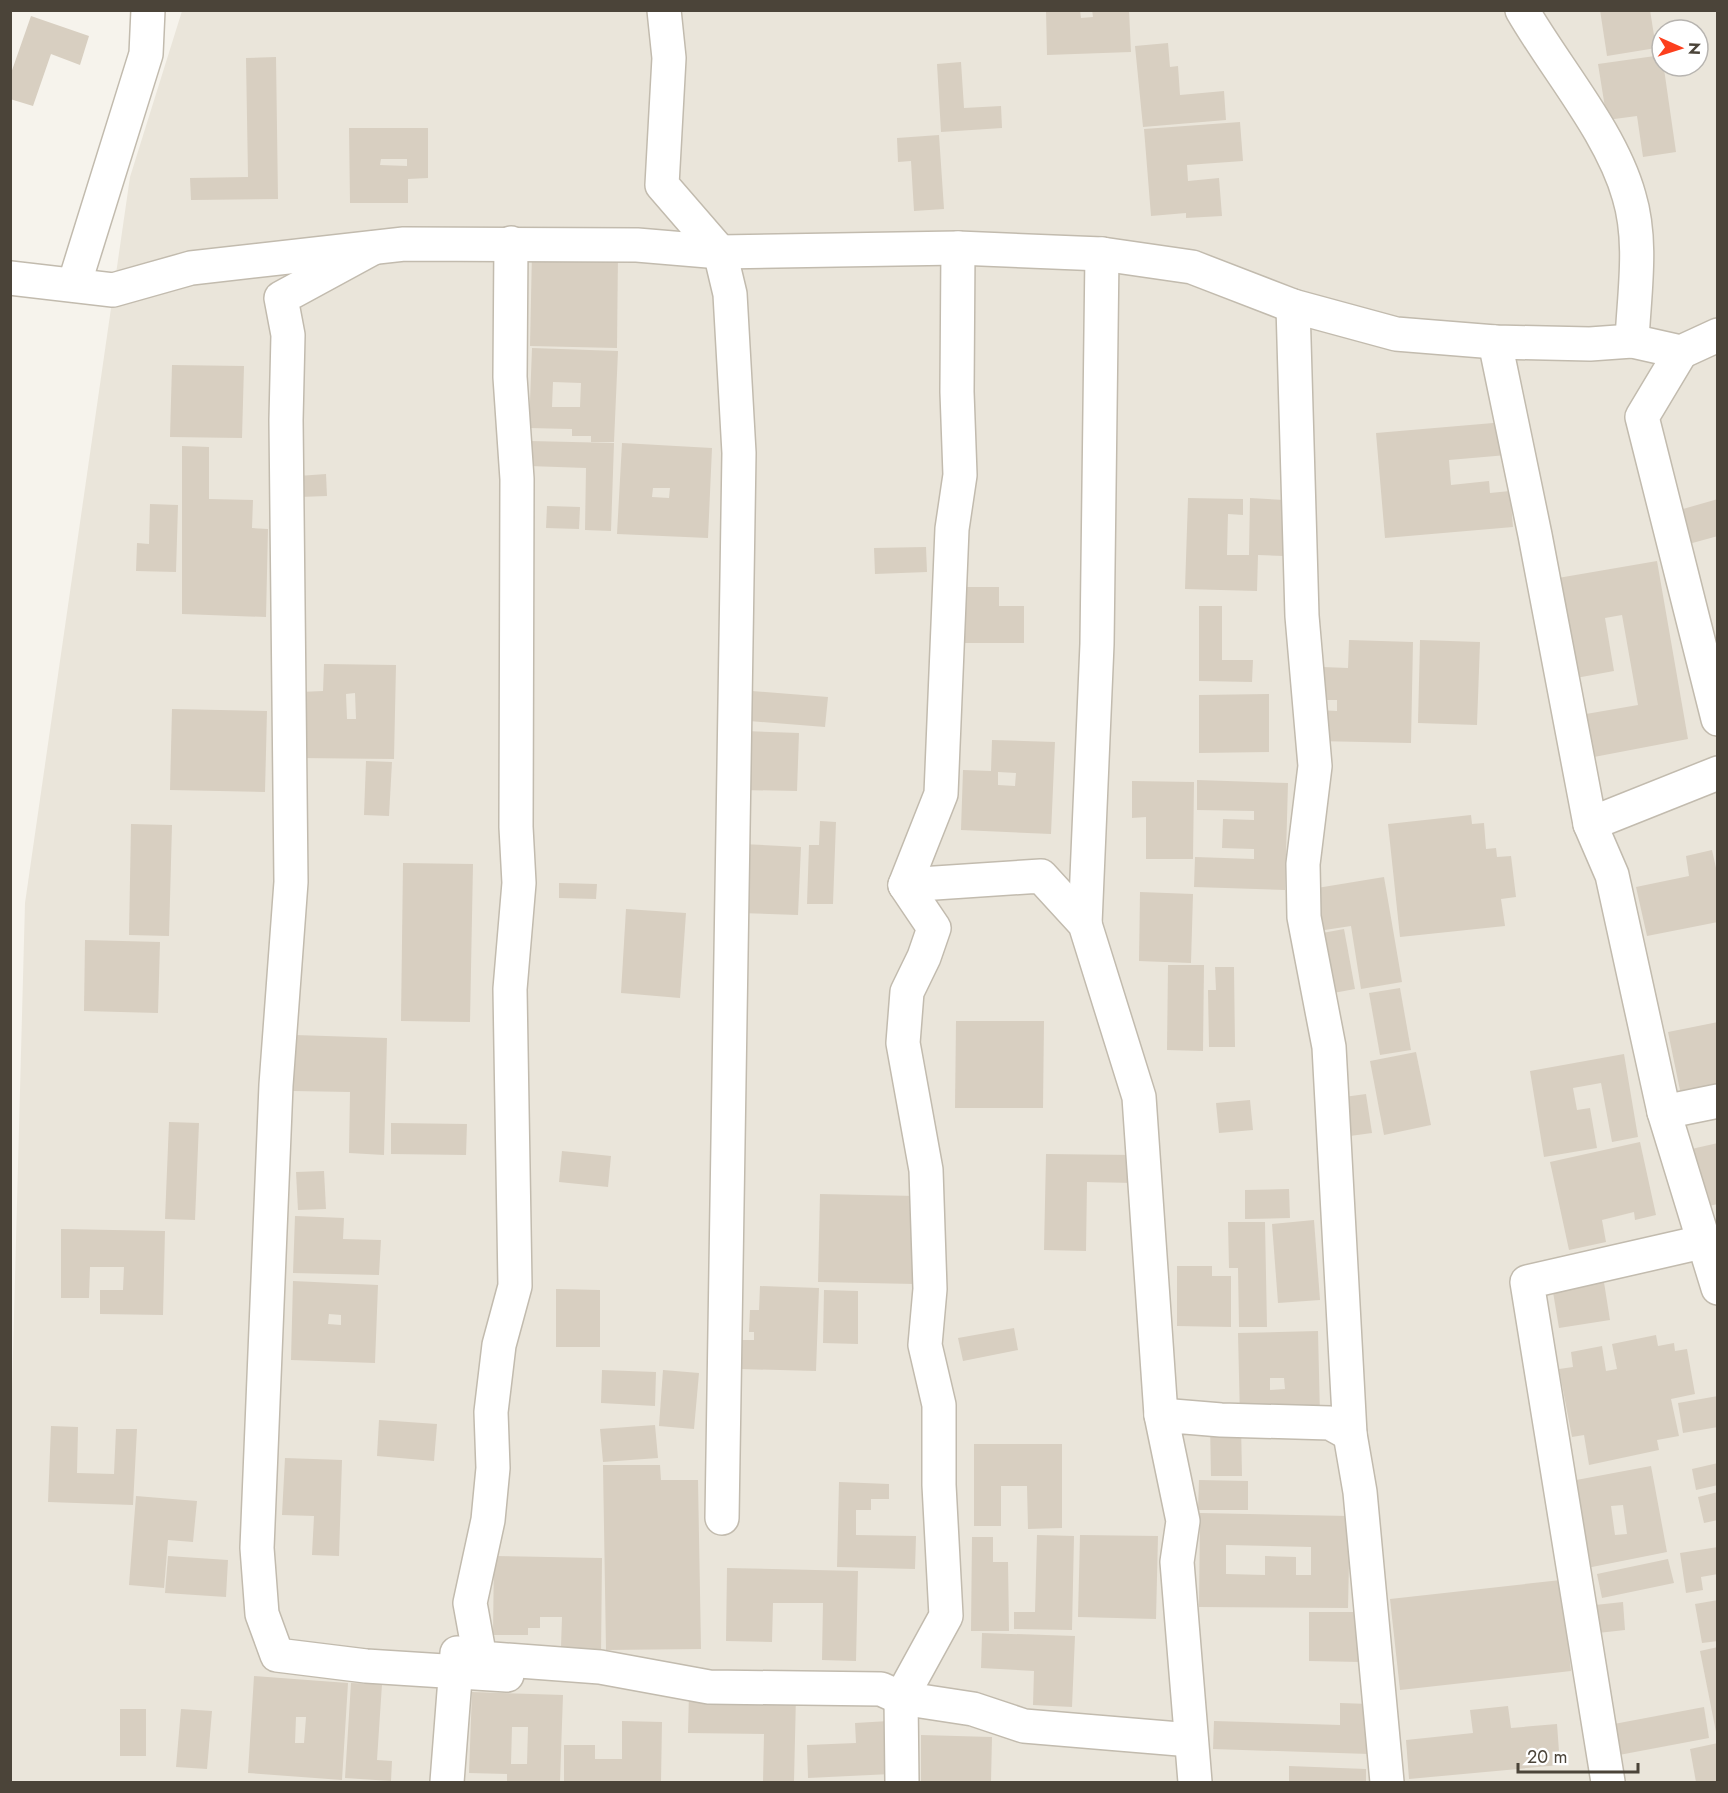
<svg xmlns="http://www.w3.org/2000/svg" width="1728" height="1793" viewBox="0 0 1728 1793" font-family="Jost,sans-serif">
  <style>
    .residential { fill: #eae5da; fill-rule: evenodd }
    .building { fill: #d8cfc1; fill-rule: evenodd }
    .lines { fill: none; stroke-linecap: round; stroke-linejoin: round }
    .minor-casing { stroke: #c2bbae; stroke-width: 36 }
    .minor { stroke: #fff; stroke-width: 33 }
  </style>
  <rect width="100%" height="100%" fill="#f6f3ec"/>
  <path class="residential" d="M182,11H1717V1782H11V1428L25,903L130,177ZM1662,30H1698V66H1662Z"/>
  <g class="building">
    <path d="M1046,10H1080L1081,18L1093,17L1092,10H1129L1131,52L1047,55Z"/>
    <path d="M1600,10H1650L1656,48L1607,56Z"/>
    <path d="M31,16L89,36L80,65L51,54L33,106L10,99V76Z"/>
    <path d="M1168,43L1170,67L1178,66L1180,95L1224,91L1226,120L1143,127L1135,46Z"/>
    <path d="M1662,55L1676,152L1643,157L1637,116L1607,120L1598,64Z"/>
    <path d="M276,57L278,199L191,200L190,178L248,177L246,58Z"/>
    <path d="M961,62L964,108L1001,106L1002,128L941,132L937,64Z"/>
    <path d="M1240,122L1243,161L1187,165L1188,181L1219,178L1222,216L1186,218V213L1151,216L1144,129Z"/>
    <path d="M349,128H428V178L408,179V203H350ZM381,159H407V166L380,165Z"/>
    <path d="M939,135L944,209L914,211L911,161L898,162L897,138Z"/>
    <path d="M532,252L618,253L617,348L530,346Z"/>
    <path d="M532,348L618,351L614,442H591V436H572V429L529,428ZM553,382L581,383L580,407H552Z"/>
    <path d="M172,365L244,366L242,438L170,437Z"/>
    <path d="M1505,422L1507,455L1449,460L1451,485L1489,481L1490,493L1510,491L1513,527L1385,538L1376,433Z"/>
    <path d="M530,441L614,443L611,531L585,530L586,468L529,466Z"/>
    <path d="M622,443L712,448L708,538L617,534ZM653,488H670L669,498L652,497Z"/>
    <path d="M182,446L209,447V499L253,500L252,528L268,529L266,617L182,614Z"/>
    <path d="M326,474L327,496L299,497L298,476Z"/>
    <path d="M1188,498L1243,499V515L1228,514L1227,555H1249L1250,498L1285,500L1284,556L1258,555L1257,591L1185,589Z"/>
    <path d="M1718,499V536L1685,545L1676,511Z"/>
    <path d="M150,504L178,505L176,572L136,571L137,543L149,544Z"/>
    <path d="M547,506L580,507L579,529L546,528Z"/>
    <path d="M926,547L927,572L875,574L874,548Z"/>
    <path d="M1657,561L1688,739L1594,757L1586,714L1638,705L1622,615L1605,618L1614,671L1576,678L1558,578Z"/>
    <path d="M964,587H999V606H1024V643H965Z"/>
    <path d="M1199,606H1222V660H1253L1252,682L1199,681Z"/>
    <path d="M1349,640L1413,642L1411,743L1316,741L1317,710L1337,711V700H1321L1322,667L1348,668Z"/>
    <path d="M1420,640L1480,642L1477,725L1418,723Z"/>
    <path d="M324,664L396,665L394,759L299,758L300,692L323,691ZM355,693L356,719H347L346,694Z"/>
    <path d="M752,691L828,697L825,727L749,721Z"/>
    <path d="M1269,694V752L1199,753V695Z"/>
    <path d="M172,709L267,711L265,792L170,790Z"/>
    <path d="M745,731L799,733L797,791L742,790Z"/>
    <path d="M992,740L1055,742L1051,834L961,830L963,770L991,771ZM998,772L1016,773L1015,786L998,785Z"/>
    <path d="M366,761L392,762L389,816L364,815Z"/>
    <path d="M1197,780L1288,783L1285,890L1194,887L1195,857L1254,859V849L1222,848L1223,819L1254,820V811L1197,810Z"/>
    <path d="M1132,781L1194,782L1193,859H1146V817L1132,818Z"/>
    <path d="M1471,815L1472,824L1484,823L1486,849L1496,848L1497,857L1511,856L1516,897L1501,899L1505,926L1400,937L1388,824Z"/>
    <path d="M820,821L836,822L833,904H807L809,845H819Z"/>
    <path d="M131,824L172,825L169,936L129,935Z"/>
    <path d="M742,844L801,847L798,915L739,913Z"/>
    <path d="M1712,850L1718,877V922L1647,936L1636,887L1689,876L1686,856Z"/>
    <path d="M403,863L473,864L470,1022L401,1021Z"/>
    <path d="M1384,877L1402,982L1361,989L1351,926L1318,931L1311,889Z"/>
    <path d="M559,883L597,884L596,899L559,898Z"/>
    <path d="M1140,892L1193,894L1191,963L1139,961Z"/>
    <path d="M626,909L686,913L680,998L621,993Z"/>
    <path d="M1344,929L1355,989L1328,994L1317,934Z"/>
    <path d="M85,940L160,942L158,1013L84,1011Z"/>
    <path d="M1168,965H1204L1203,1051L1167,1050Z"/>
    <path d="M1215,967H1234L1235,1047H1209L1208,990H1216Z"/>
    <path d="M1400,988L1411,1050L1380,1055L1369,993Z"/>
    <path d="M956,1021H1044L1043,1108H955Z"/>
    <path d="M1718,1022V1092L1682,1100L1668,1032Z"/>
    <path d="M295,1035L387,1038L384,1155L349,1153L350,1092L293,1091Z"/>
    <path d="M1416,1052L1431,1125L1384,1135L1370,1061Z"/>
    <path d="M1624,1054L1638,1137L1612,1142L1601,1083L1573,1088L1577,1110L1590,1108L1597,1148L1544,1157L1530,1071Z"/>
    <path d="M1366,1094L1372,1133L1350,1136L1344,1097Z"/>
    <path d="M1250,1100L1253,1130L1219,1133L1216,1103Z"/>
    <path d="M169,1122L199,1123L195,1220L165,1219Z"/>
    <path d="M391,1123L467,1124L466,1155L391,1154Z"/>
    <path d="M1640,1142L1656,1215L1635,1220L1634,1212L1602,1220L1606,1242L1569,1250L1550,1162Z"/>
    <path d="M1718,1143V1204L1699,1208L1687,1150Z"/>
    <path d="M562,1151L611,1156L608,1187L559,1182Z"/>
    <path d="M1046,1154L1135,1155L1134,1183L1087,1182L1086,1251L1044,1250Z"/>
    <path d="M324,1171L326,1209L298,1210L296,1172Z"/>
    <path d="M1289,1189L1290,1218L1245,1219V1190Z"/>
    <path d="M820,1194L916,1196L915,1284L818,1282Z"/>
    <path d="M295,1216L344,1218L343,1239L381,1240L379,1275L293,1273Z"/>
    <path d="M1314,1220L1320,1300L1278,1303L1272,1224Z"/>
    <path d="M1228,1222H1265L1267,1327H1239L1238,1268H1229Z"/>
    <path d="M61,1229L165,1231L163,1315L100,1314V1290H123L124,1267H90L89,1298H61Z"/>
    <path d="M1177,1266H1212V1276H1231V1327L1177,1326Z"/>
    <path d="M1603,1276L1610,1320L1559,1328L1552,1286Z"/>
    <path d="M293,1281L378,1285L375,1363L291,1360ZM329,1314L341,1315V1325L328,1324Z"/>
    <path d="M760,1286L819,1288L816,1371L740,1369L741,1340H754V1332H749L750,1310H759Z"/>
    <path d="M556,1289L600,1290V1347H556Z"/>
    <path d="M824,1290L858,1291V1344L823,1343Z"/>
    <path d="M1014,1328L1018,1350L963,1361L958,1338Z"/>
    <path d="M1318,1331L1320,1416L1240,1419L1238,1333ZM1270,1378H1284L1285,1389L1270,1390Z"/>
    <path d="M1656,1335L1658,1346L1674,1343L1675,1351L1687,1349L1695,1394L1671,1399L1679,1436L1657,1440L1659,1450L1589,1465L1584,1435L1572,1437L1559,1369L1573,1367L1571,1352L1602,1346L1606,1371L1617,1369L1612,1344Z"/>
    <path d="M602,1370L656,1372L655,1406L601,1403Z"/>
    <path d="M663,1370L699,1373L694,1429L659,1426Z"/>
    <path d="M1718,1396V1427L1683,1433L1678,1403Z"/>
    <path d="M379,1420L437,1424L434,1461L377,1456Z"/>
    <path d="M1241,1423L1242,1476H1211L1210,1424Z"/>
    <path d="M655,1425L658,1458L603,1462L600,1429Z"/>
    <path d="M51,1426L78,1427L77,1473L114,1474L116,1429H137L133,1505L48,1502Z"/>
    <path d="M974,1444H1062V1528L1028,1529L1027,1486H1001V1526H974Z"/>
    <path d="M285,1458L342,1460L339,1556L312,1555L314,1516L282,1515Z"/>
    <path d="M1718,1463V1485L1696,1490L1692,1469Z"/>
    <path d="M603,1465H660L661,1480H698L701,1649L606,1650Z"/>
    <path d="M1651,1466L1667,1552L1587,1568L1571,1481ZM1623,1505L1627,1534L1615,1535L1611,1506Z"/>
    <path d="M1199,1480L1248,1481V1510H1198Z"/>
    <path d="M839,1482L889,1484V1499H871V1510H856V1535L916,1536L915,1569L837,1567Z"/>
    <path d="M1718,1492V1520L1704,1523L1698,1497Z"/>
    <path d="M136,1496L197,1501L193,1542L168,1540L164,1588L129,1585Z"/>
    <path d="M1200,1513L1350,1516L1348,1608L1199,1607ZM1226,1545L1311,1547V1575H1296V1557L1265,1556V1575L1226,1574Z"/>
    <path d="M1037,1535L1074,1536L1072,1630L1014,1629V1612H1035Z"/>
    <path d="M1080,1535L1158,1536L1156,1619L1078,1617Z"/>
    <path d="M972,1537H993V1562H1008L1009,1631H971Z"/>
    <path d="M1718,1547V1574L1701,1577L1703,1590L1686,1593L1680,1553Z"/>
    <path d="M168,1556L228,1560L226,1597L165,1593Z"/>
    <path d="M494,1556L602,1558L601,1657L569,1656V1647H561L562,1617H540V1628H528V1635H493Z"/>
    <path d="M1668,1559L1674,1583L1602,1598L1597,1574Z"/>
    <path d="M727,1568L858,1571L856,1661L822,1660L823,1603H773L772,1642L726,1641Z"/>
    <path d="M1561,1580L1571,1671L1400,1690L1390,1599Z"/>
    <path d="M1718,1600V1641L1702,1643L1695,1604Z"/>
    <path d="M1623,1602L1625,1630L1598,1633L1595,1605Z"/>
    <path d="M1309,1612H1362L1361,1662L1309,1661Z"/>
    <path d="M982,1633L1075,1636L1072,1707L1033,1705L1034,1671L981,1668Z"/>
    <path d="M1718,1647V1732H1716L1700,1651Z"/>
    <path d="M254,1676L348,1683L342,1780L248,1773ZM296,1717H306L304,1743H295Z"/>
    <path d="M351,1683L382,1684L377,1760L392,1761L391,1781L345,1778Z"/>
    <path d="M472,1692L563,1695L560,1782H507V1774L469,1773ZM512,1727H528L527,1764H511Z"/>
    <path d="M689,1693L796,1695L794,1782H763L764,1734L688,1733Z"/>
    <path d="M1340,1703L1370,1704L1369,1754L1213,1749L1214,1721L1340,1725Z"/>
    <path d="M1508,1706L1511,1728L1557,1724L1560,1765L1409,1779L1406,1740L1473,1733L1470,1710Z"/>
    <path d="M1704,1707L1709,1738L1619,1755L1614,1724Z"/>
    <rect x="120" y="1709" width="26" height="47"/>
    <path d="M181,1709L212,1711L207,1769L176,1767Z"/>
    <path d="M622,1721L662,1722L661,1782H564V1745H595V1759H622Z"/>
    <path d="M889,1721L891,1774L808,1778L807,1745L856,1743L855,1723Z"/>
    <path d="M921,1735L992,1737L991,1782H921Z"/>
    <path d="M1718,1743V1782H1696L1690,1749Z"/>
    <path d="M1289,1766L1366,1769V1782H1289Z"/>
  </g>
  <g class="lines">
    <defs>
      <g id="minor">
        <path d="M664,10L669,58L662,185L720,252L730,294L739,453L722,1518"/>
        <path d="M1522,10C1556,69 1611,132 1629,196C1643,242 1634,294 1632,341"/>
        <path d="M511,243L510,377L517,479L516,827L519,883L510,989L515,1286L499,1345L491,1412L493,1468L488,1520L470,1603L480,1658L600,1667L709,1687L881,1689L901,1698L973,1709L1024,1726L1191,1740"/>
        <path d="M373,248L281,298L288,335L286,420L291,882L276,1085L257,1548L262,1614L277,1655L366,1666L507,1675"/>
        <path d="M10,278L113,290L191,268L404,244L637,245L720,252L958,248L1102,254L1192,267L1293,306L1396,334L1495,342L1590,344L1632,341L1681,352L1718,335"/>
        <path d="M74,285L146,54L148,10"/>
        <path d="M1293,306L1302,616L1315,766L1303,864L1304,917L1329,1047L1350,1434L1360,1492L1387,1782"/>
        <path d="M1495,342L1535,535L1590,824L1612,875L1664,1112L1718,1288"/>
        <path d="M1681,352L1642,417L1718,719"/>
        <path d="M1590,824L1718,773"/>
        <path d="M905,885L1041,876L1085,924L1139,1097L1161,1415"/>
        <path d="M1085,924L1097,644L1102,254"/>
        <path d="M1664,1112L1718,1101"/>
        <path d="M447,1782L457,1653"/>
        <path d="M902,1782L901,1698L946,1616L939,1485V1405L925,1345L930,1289L926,1170L903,1043L907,992L924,957L934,928L905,885L941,794L952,529L960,475L957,392L958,248"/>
        <path d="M1195,1782L1177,1562L1183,1521L1161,1415L1221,1420L1330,1423L1350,1434"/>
        <path d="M1608,1782L1527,1282L1702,1242"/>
      </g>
    </defs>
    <use href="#minor" class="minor-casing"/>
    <use href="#minor" class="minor"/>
  </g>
  <rect width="1728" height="1793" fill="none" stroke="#4b4439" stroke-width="24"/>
  <g transform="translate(1680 48) rotate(93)"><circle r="28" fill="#ffffff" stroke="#b7b4b0" stroke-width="1.5"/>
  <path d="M0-4.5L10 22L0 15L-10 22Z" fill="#fc3f1d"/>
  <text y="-9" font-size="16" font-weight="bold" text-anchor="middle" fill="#4b4439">N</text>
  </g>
  <path d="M1518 1763v9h120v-9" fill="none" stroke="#4b4439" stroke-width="3"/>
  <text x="1527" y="1763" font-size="18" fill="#4b4439" stroke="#ffffff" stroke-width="4.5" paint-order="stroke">20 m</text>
</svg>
